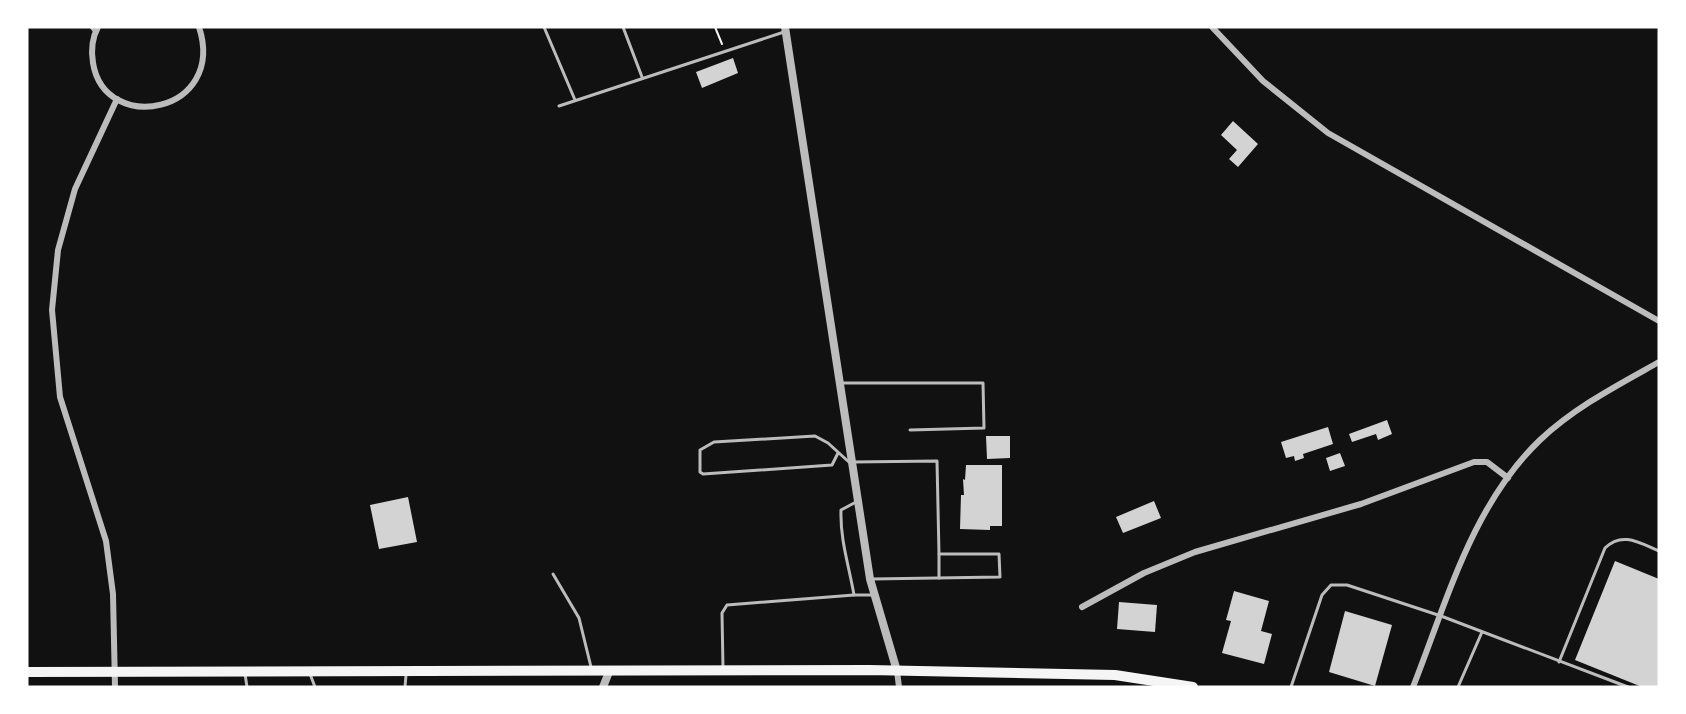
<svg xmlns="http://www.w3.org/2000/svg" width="1686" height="714" viewBox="0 0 1686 714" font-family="Ubuntu,sans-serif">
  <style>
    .building { fill: #d3d3d3 }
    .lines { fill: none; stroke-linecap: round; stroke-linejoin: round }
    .path { stroke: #f5f5f5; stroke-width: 2 }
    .service { stroke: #bcbcbc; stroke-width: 3 }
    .minor { stroke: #bcbcbc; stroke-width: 6 }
    .tertiary { stroke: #bcbcbc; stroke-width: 8 }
    .primary { stroke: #f5f5f5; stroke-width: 10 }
  </style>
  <rect width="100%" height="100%" fill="#111"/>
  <g class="building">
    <path d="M733,58L738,73L702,88L696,72Z"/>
    <path d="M1233,121L1258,144L1238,167L1229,159L1237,150L1221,135Z"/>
    <path d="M1387,420L1392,434L1378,440L1376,434L1352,442L1349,434Z"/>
    <path d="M1328,427L1333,444L1303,454L1304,458L1295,461L1294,456L1286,458L1281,442Z"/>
    <path d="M986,436H1010V458L987,459Z"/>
    <path d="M1340,453L1345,466L1330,471L1326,458Z"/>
    <path d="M966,465H1002V526H990V530L960,529L961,495H964L963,479L965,480Z"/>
    <path d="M408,497L417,542L379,549L370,505Z"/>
    <path d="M1154,501L1161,518L1123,533L1116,517Z"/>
    <path d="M1615,561L1659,579V687H1642L1575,660Z"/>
    <path d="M1234,591L1269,601L1261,631L1272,634L1264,664L1222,653L1231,621L1226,620Z"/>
    <path d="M1119,602L1157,605L1155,632L1117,629Z"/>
    <path d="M1345,611L1392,625L1375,686L1329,672Z"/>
  </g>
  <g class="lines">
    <path class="path" d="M715,27L722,44"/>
    <g class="service">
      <path d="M91,27L95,32"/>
      <path d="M544,27L575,100"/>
      <path d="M623,27L642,77"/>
      <path d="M559,106L784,32"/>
      <path d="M840,383H983L984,428L910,430"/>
      <path d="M838,453L832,465L703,474L700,472V450L714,442L815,436L828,443L850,463"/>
      <path d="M853,462L937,461L939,554H999L1000,577L872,579"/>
      <path d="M856,502L841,510C840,540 849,566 854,595H872"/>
      <path d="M553,574L579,618L591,667"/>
      <path d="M939,578V554"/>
      <path d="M1559,662L1605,548C1622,531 1640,543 1659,551"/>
      <path d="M723,668L722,613L727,605L854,595"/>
      <path d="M245,674L247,687"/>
      <path d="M310,674L315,687"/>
      <path d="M405,687L406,675"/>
      <path d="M1291,687L1322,595L1331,585H1347L1441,616L1628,687"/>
      <path d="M1458,687L1482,632"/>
    </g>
    <g class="minor">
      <path d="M98,27C92,38 91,51 93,63C105,136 227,113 199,27"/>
      <path d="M1212,27L1263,81L1328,133L1659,321"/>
      <path d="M1082,607L1144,573L1195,552L1361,504L1474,462H1487L1508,478"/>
      <path d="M897,671L899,687"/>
      <path d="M115,687L113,594L106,541L60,397L52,310L58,250L75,189L117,99"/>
      <path d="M1413,687C1447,601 1472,505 1540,440C1575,407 1618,385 1659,362"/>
    </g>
    <g class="tertiary">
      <path d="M785,27L870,579L897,671"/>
      <path d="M603,687L609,672"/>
    </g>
    <path class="primary" d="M27,672L869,670L1115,675L1193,687"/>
  </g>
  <rect width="1686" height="714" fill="none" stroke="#ffffff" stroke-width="57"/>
</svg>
